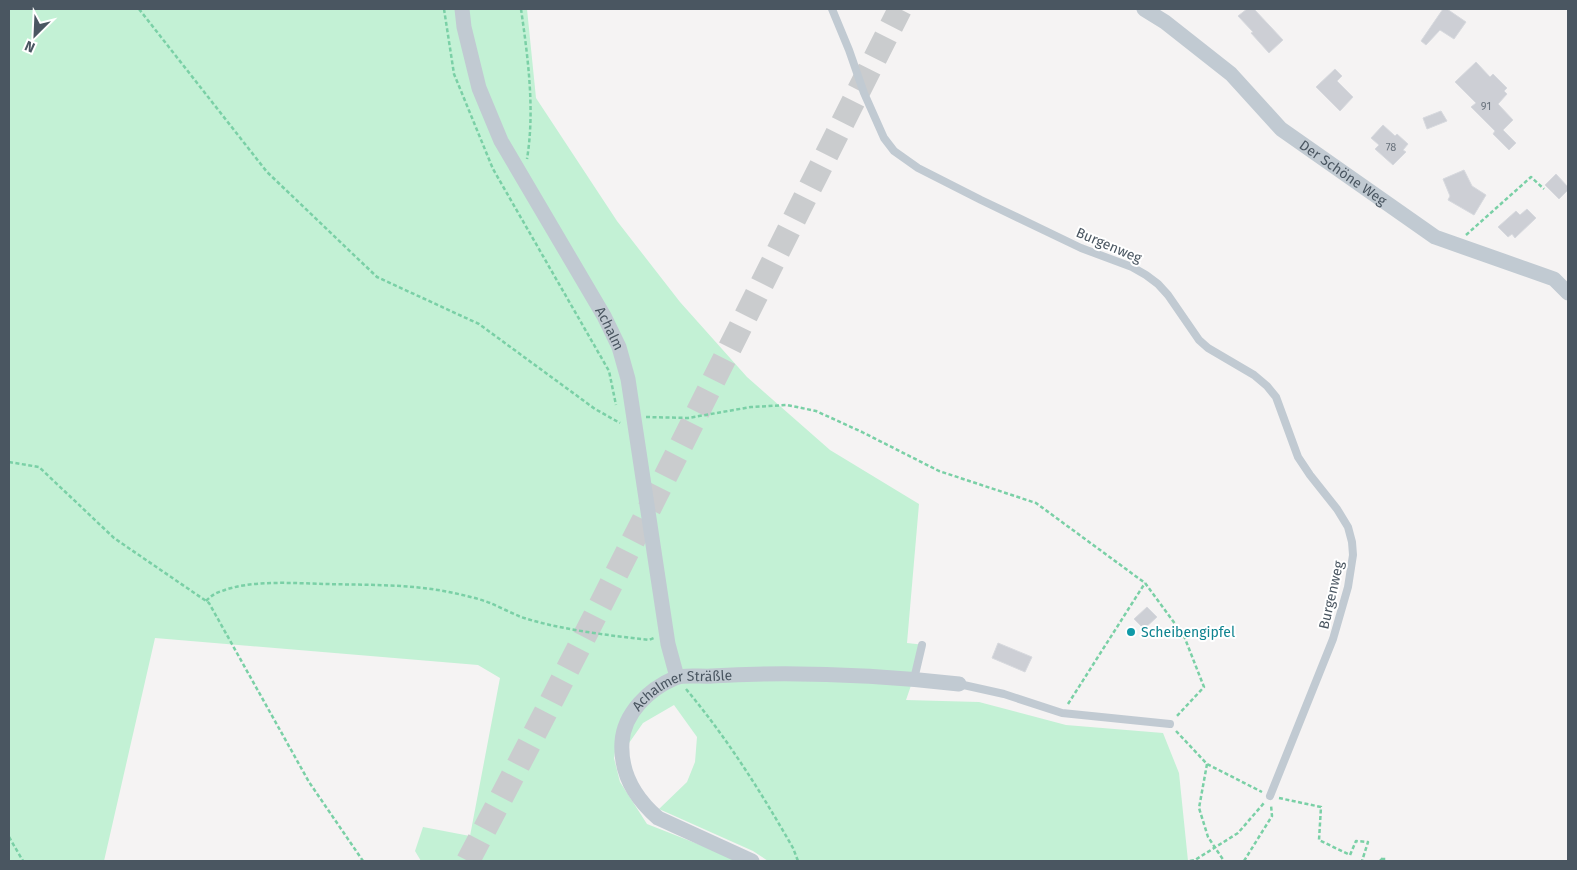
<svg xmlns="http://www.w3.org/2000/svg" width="1577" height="870" viewBox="0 0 1577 870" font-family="'Fira Sans',sans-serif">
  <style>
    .green { fill: #c3f1d5 }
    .building { fill: #cdcfd5; stroke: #d7d9de }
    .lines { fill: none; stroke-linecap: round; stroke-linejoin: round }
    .primary-tunnel { stroke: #caccce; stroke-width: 24; stroke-dasharray: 24 12; stroke-linecap: butt }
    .path { stroke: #7ad0a6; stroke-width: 2.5; stroke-dasharray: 4 2.5; stroke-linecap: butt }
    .lane { stroke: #c1cad2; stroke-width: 8 }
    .street { stroke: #c1cad2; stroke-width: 15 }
    .culture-dot { fill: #0f9aa8; stroke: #fff; stroke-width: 2 }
    .labels { text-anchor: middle; stroke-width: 4; stroke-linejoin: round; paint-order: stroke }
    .number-label { font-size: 11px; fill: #6b747e }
    .street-label { font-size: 14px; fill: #4a5661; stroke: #fff }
    .culture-label { font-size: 14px; fill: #0d838f; stroke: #fff; text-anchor: start }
  </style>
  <rect width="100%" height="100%" fill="#f5f3f3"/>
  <path class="green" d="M9,9H527L536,98L617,221L680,302L747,377L830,450L919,504L907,643L925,645L906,700L979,702L1066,725L1163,733L1179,773L1188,861H768L753,851L659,809L687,782L695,762L697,737L674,705L643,723L629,743L617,739L614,758L620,782L647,824L741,861H421L415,851L423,827L470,836L500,678L478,665L155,638L104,861H9Z"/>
  <g class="building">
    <path d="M1247,9H1254L1283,40L1269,53L1251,33L1253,32L1238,16Z"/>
    <path d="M1443,9H1447L1466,22L1454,39L1440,30L1426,45L1421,41Z"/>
    <path d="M1476,62L1490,77L1493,74L1507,88L1504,91L1507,94L1498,104L1513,120L1503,130L1516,143L1509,150L1493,134L1495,131L1471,107L1476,103L1455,82Z"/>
    <path d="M1335,69L1342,76L1337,81L1353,97L1340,111L1316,87Z"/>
    <path d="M1441,111L1447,121L1427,129L1423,118Z"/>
    <path d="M1383,125L1395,136L1397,134L1408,144L1403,150L1406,152L1393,165L1375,149L1379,145L1371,138Z"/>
    <path d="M1464,170L1472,186L1486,195L1474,215L1448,200L1450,196L1443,179Z"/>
    <path d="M1556,174L1568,187V190L1559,199L1545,185Z"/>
    <path d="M1527,209L1536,218L1515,238L1512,234L1508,237L1498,227L1516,211L1520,215Z"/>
    <path d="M1147,607L1157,617L1144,629L1134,619Z"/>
    <path d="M998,643L1032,657L1025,672L992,658Z"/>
  </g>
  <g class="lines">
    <path class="primary-tunnel" d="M468,861C617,579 756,293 900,9"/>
    <g class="path">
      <path d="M139,9L267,172L377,277L479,324L595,409L620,423"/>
      <path d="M444,9L454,74L493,169L609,371L616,405"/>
      <path d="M521,9C528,58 535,110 527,159"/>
      <path d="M1466,235L1531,177L1544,189"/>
      <path d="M646,417L688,418L751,407L787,405L816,411L862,432L939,471L1036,503L1145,583L1184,636L1204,687L1176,717"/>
      <path d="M9,462L39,467L114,538L209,603L309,782L363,861"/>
      <path d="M206,601C211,596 215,593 222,591C250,580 294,583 324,584C366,585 409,584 449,592C463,595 477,598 490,603C500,607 511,613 521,617C561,630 607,635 649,640L654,638"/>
      <path d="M686,689C727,738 761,792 793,848L798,861"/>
      <path d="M1068,704L1145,583"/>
      <path d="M1176,731L1207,764L1262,792"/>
      <path d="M1207,764L1199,808L1208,837L1224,861"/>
      <path d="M1279,798L1321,807L1319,840L1350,855L1356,841L1368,842L1362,861"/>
      <path d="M9,837L23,861"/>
      <path d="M1190,861L1195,860L1238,833L1264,803"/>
      <path d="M1244,861L1272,816L1271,805"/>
      <path d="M1380,861L1384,857V861"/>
    </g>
    <g class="lane">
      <path d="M832,9L849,50L864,93L884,138L894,151L918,168L981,200L1081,248L1132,267L1146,275L1158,284L1168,295L1199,340L1208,348L1254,375L1267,386L1276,397L1298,457L1310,475L1337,509L1348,527L1352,542L1353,555L1348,587L1333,639L1270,796"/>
      <path d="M914,679L922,645"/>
      <path d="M959,684L1004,694L1062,713L1170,724"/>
    </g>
    <g class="street">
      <path id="s1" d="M462,9L464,27L479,88L501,141L604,316L619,347L628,379L668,644L677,677"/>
      <path id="s2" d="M1144,9L1165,22L1231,74L1281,129L1435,237L1554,279L1568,293"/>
      <path id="s3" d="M752,861L658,818C635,798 620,773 622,742C624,713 649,689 675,678C683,674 703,677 712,676C795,671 877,675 959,684"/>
    </g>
  </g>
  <circle class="culture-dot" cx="1131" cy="632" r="5"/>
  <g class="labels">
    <g class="number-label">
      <text x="1486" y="110">91</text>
      <text x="1391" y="151">78</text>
    </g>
    <g class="street-label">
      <text dy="5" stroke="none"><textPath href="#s2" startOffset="259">Der Schöne Weg</textPath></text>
      <text transform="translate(1109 245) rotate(23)" y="5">Burgenweg</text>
      <text dy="5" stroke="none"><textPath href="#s1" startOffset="355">Achalm</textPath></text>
      <text transform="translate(1331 595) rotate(-77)" y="5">Burgenweg</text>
      <text dy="5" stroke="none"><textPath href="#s3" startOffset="281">Achalmer Sträßle</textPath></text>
    </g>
    <g class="culture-label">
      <text x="1141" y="637">Scheibengipfel</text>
    </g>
  </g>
  <rect width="1577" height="870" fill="none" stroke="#4a5661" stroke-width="20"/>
  <g transform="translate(35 35) rotate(204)" stroke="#ffffff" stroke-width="4" paint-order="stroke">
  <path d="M0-4L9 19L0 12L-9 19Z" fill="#4a5661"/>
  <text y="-8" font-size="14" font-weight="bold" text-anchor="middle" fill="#4a5661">N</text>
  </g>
</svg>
